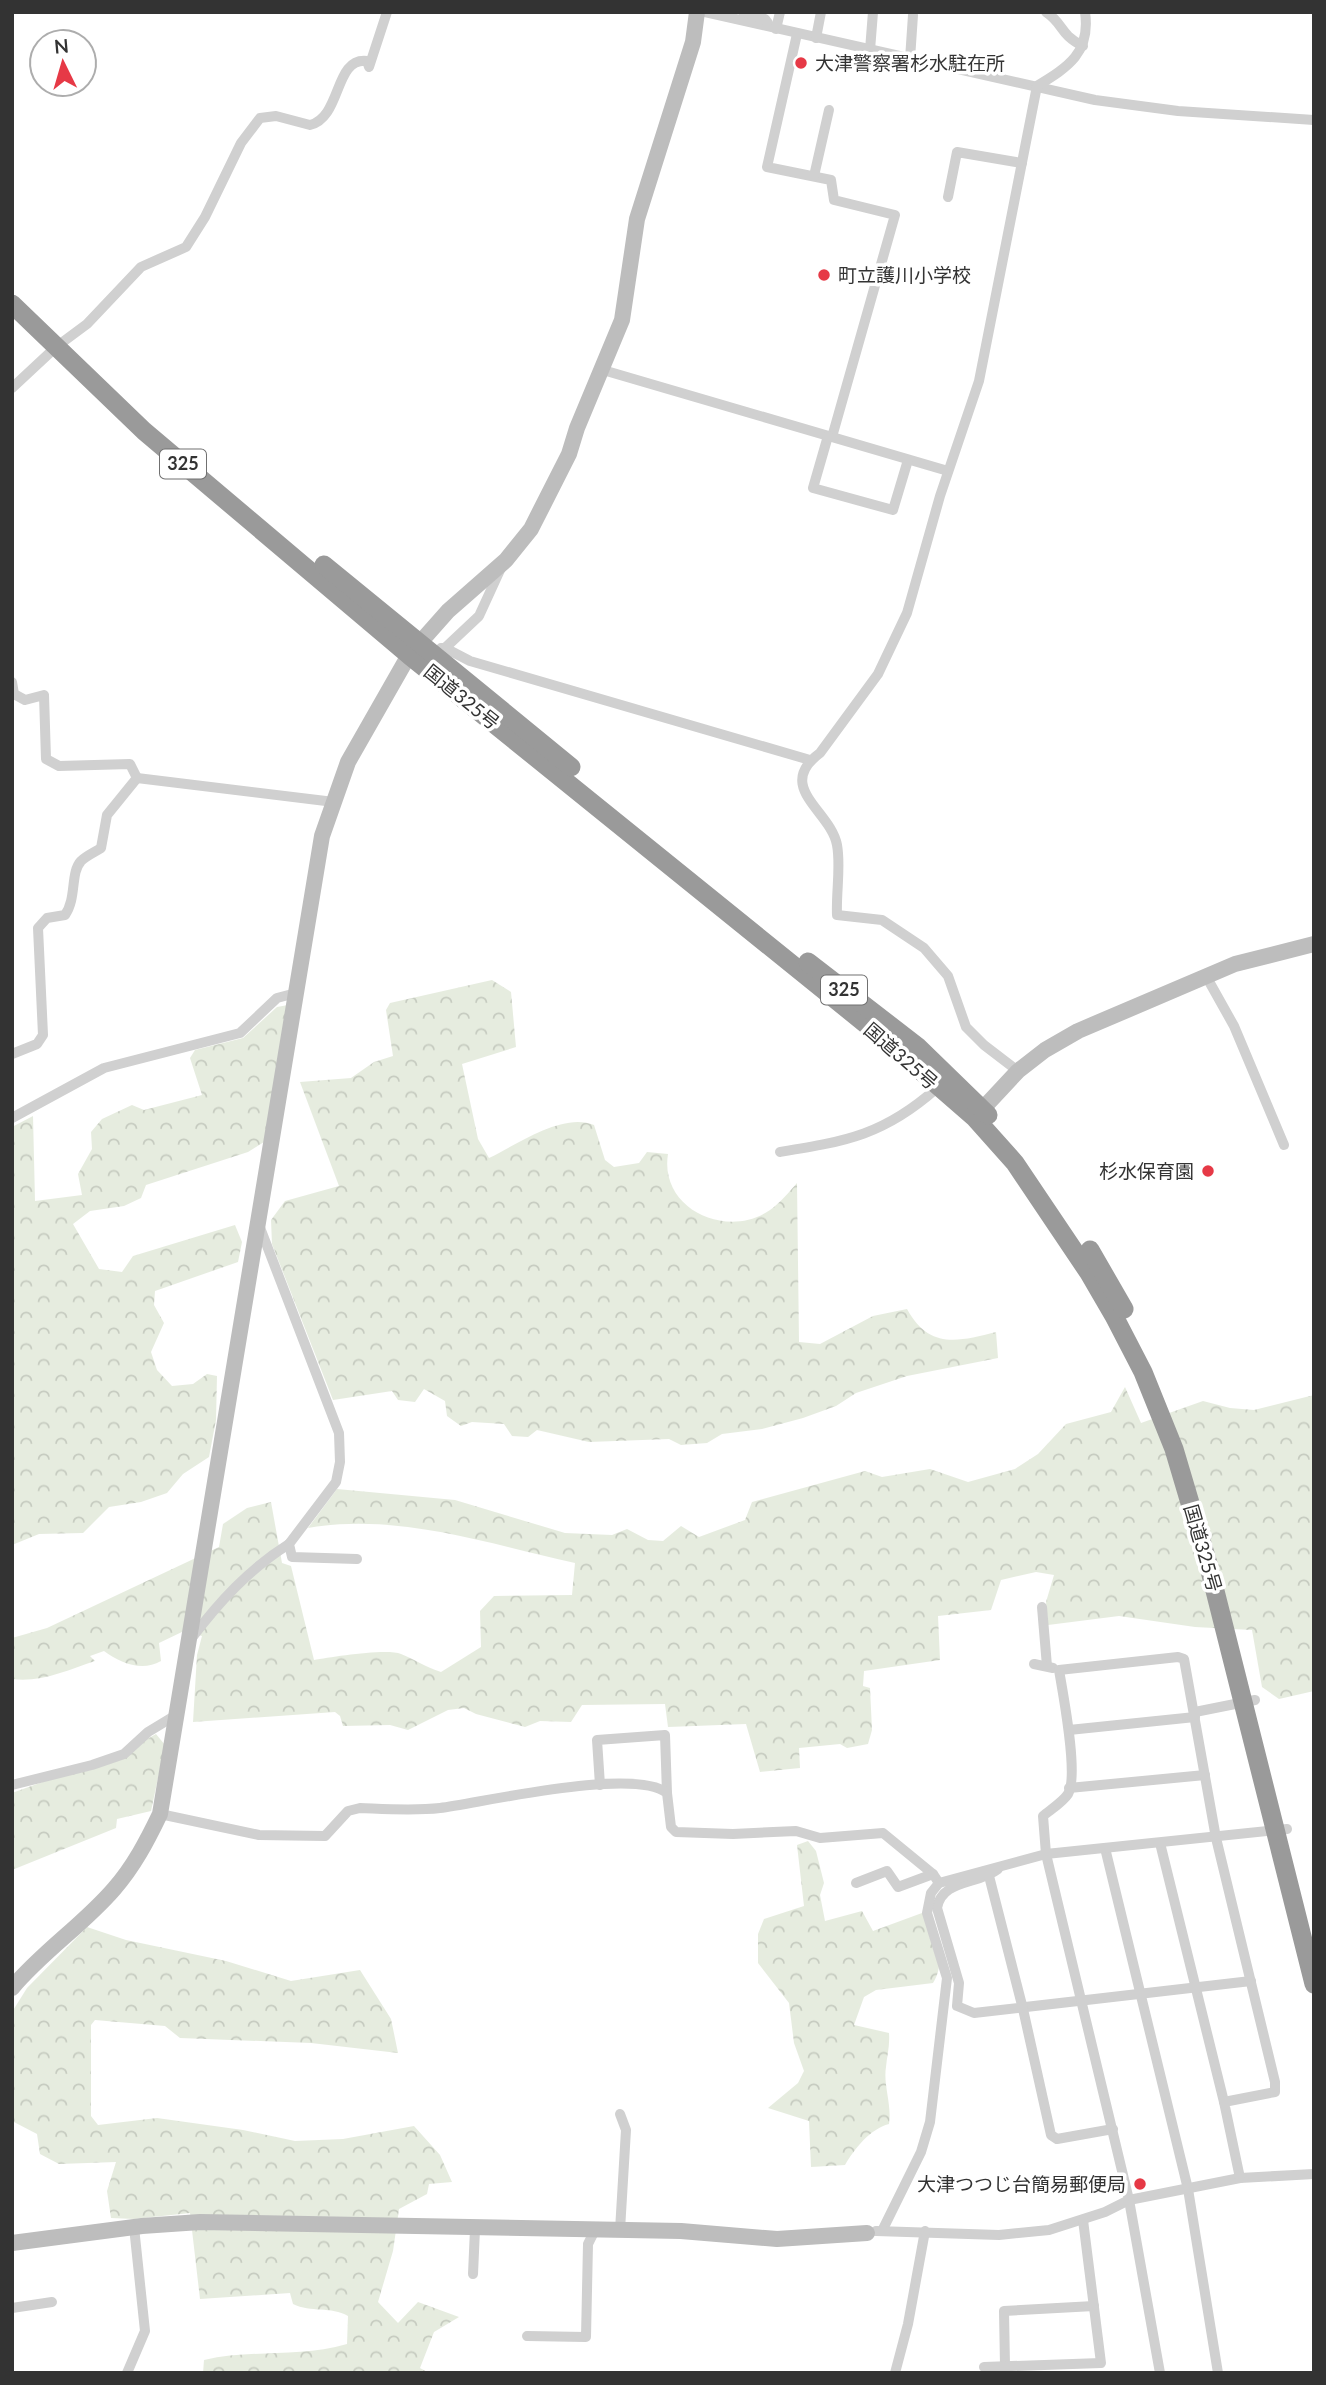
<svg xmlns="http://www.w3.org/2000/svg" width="1326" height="2385" viewBox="0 0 1326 2385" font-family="Lato,'Noto Sans JP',sans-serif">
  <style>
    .forest { fill: url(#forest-crowns) }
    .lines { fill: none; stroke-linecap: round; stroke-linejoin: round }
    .street { stroke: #d0d0d0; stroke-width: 10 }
    .secondary { stroke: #bdbdbd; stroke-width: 16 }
    .highway { stroke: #9a9a9a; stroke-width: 19 }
    .poi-dot { fill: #e63946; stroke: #fff; stroke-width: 2.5 }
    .labels { text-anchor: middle; stroke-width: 7; stroke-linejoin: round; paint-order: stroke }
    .shield { fill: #fff; stroke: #707070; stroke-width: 2 }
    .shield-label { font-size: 18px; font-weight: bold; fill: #333 }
    .poi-label { font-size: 19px; fill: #333; stroke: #fff; text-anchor: start }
    .street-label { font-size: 19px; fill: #333; stroke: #fff }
  </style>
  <defs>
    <pattern id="forest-crowns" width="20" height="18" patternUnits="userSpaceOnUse" patternTransform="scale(1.75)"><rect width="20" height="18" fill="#e6ecdf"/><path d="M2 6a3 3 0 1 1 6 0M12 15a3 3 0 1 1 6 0" fill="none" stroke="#c6cbc0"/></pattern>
  </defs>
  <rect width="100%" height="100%" fill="#fff"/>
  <g class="forest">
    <path d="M492,980L511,992L516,1047L462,1064L478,1139L489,1158C518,1144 563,1112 594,1125L605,1160L614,1167L639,1163L647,1152L668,1154C659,1209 727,1240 770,1210C780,1203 789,1192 797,1183L799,1342L820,1344L873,1316L907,1309C929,1349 957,1342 996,1332L998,1358L907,1376L856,1393L836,1406L803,1418L762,1429L722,1434L707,1443L681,1445L669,1439L589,1442L537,1430L528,1437L512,1436L504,1424L472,1422L461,1426L447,1416L445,1401L424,1389L415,1402L398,1400L392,1391L333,1400L272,1244L271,1220L285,1201L339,1186L300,1082L351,1078L374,1062L393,1056L386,1010L390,1003Z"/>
    <path d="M288,1005L264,1142L248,1152L146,1185L141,1198L124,1206L90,1211L73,1224L99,1269L122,1272L133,1256L235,1225L242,1242L238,1262L155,1291L154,1305L164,1323L151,1352L157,1370L172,1386L193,1384L207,1374L217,1376L216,1420L209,1457L183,1474L167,1493L141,1502L109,1507L83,1533L39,1534L12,1545V1127L33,1116L35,1201L82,1195L78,1174L92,1149L91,1132L102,1119L132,1105L144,1110L202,1095L190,1058L195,1050L243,1038L277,1007Z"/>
    <path d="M1125,1387L1141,1423L1203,1401L1230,1408L1254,1410L1314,1395V1691L1279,1699L1262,1687L1252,1630L1195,1627L1119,1616L1048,1625L1046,1602L1054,1575L1036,1572L1001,1580L991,1610L938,1616L940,1660L864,1671L863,1686L870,1688L872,1730L868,1744L847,1748L840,1744L799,1748L800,1768L760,1772L746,1724L668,1727L665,1704L582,1705L571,1722L540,1721L525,1727L476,1714L464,1708L448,1710L408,1730L390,1725L343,1726L340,1716L335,1712L193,1722L197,1655L202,1636L184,1631L159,1643L161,1661C142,1672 120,1663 104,1651L90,1656L95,1661C68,1670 40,1683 12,1679V1638L47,1628L219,1547L223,1524L247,1508L271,1502L282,1563L291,1566L314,1660C331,1657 387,1648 401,1654C416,1660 423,1666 441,1672L481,1647L480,1611L494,1596L572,1595L575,1563C489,1544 396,1512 308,1528L337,1489L455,1500L565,1533L612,1535L627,1529L648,1540L663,1541L681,1526L699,1537L745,1520L752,1502L865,1471L882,1477L930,1469L968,1482L1015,1469L1038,1454L1066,1424L1111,1412Z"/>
    <path d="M156,1734L165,1745L151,1811L117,1819L116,1828L12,1870V1793L48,1780L94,1769Z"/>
    <path d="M808,1841L816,1851L824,1883L820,1895L825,1921L862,1911L873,1931L922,1913L930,1919C936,1941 946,1963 933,1983L876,1990L864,1997L854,2025L889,2033C890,2046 887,2055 886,2067C883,2085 892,2104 889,2124C870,2129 855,2148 845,2165L811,2167L809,2121L768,2108L798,2083L804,2071L794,2043L789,2003L758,1963V1934L764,1919L804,1906L797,1845Z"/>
    <path d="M87,1927L126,1940L226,1961L291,1981L360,1970L391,2019L398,2053L311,2043L180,2038L165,2026L95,2020L91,2025V2116L98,2125L157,2118L243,2130L295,2141L343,2139L414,2126L440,2155L452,2182L429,2184L427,2194L399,2209L393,2251L378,2302L398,2323L418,2302L459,2317L434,2332L420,2368L429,2373H203L204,2360C251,2349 299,2358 347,2344L348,2316C331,2306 311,2313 293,2304L290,2293L200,2299L190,2213L134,2219L111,2218L107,2191L116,2162L59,2164L40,2154L37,2134L12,2121V2012L27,1988Z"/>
  </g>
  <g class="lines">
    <g class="street">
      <path d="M705,12L1095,100L1178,111L1314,120"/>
      <path d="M743,12L765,19L768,23"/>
      <path d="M1046,12C1064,24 1059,34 1083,46"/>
      <path d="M776,29L780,12"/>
      <path d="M797,34L767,167L831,180L834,200L895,215L832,437"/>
      <path d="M816,38L821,12"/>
      <path d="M870,50L873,12"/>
      <path d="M910,59L913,15"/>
      <path d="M814,176L829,110"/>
      <path d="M948,197L957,152L1022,163"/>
      <path d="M603,370L948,471"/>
      <path d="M12,388L56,347L87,324L141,267L186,247L205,217L241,143L260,118L276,116L310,125C342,117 334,57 367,61L369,67L387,12"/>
      <path d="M828,436L813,488L893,510L908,460"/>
      <path d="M441,648H445L479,616L501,568"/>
      <path d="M445,648L470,661L810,760"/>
      <path d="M12,682L14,694L25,700L44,695L46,759L59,766L130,764L137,778"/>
      <path d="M137,778L334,802"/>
      <path d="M1206,976L1234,1026L1284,1145"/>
      <path d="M12,1054L37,1044L43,1035L38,928L47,918L65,915C77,898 70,873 81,861C86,856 95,852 101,848L107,815L137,778"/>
      <path d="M1018,1071L984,1045L966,1027L948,976L924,948L882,920L837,915C836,892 841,866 837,845C831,811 774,787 820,753L878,674L907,613L940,496L979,381L1037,86C1068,67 1091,53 1085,12"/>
      <path d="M12,1118L104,1068L240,1033L277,998L296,993"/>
      <path d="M780,1152C847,1141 884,1135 937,1088"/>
      <path d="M259,1225L339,1433L340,1462L336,1482L289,1544L292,1557L357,1559"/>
      <path d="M1042,1607L1047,1666"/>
      <path d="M191,1639C219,1602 249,1569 289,1544"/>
      <path d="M1034,1664L1053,1668"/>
      <path d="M1195,1712L1255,1700"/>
      <path d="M1069,1730L1195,1717"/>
      <path d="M12,1785L92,1765L124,1754L148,1732L176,1715"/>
      <path d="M600,1785L597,1740L665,1735L667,1793"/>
      <path d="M1069,1788L1205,1775"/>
      <path d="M160,1814L259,1835L325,1836L348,1811L360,1808C386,1809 414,1811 440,1808C485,1802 634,1767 667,1793L671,1827L676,1832L733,1834L796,1831L820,1838L883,1833L933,1874L939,1883"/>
      <path d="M1160,1843L1224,2102"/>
      <path d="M1105,1848L1188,2189L1218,2373"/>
      <path d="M998,1869C978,1885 942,1879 937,1908L959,1983L957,2006L974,2013L1251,1981"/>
      <path d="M989,1876L1023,2009L1051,2135L1057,2139L1113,2129"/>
      <path d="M856,1883L887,1871L898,1887L933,1874"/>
      <path d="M883,2229L921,2152L930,2122L947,1978L927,1913L931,1893L939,1883L1046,1854L1287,1829"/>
      <path d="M620,2230L626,2130L620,2114"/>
      <path d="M876,2231L999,2235L1049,2230L1105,2212L1129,2200L1240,2178L1314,2174"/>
      <path d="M473,2274L475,2229"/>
      <path d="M12,2308L52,2302"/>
      <path d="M527,2336L586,2337L588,2244L595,2230"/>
      <path d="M1005,2366L1004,2311L1094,2306"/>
      <path d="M984,2367L1101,2363L1083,2220"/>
      <path d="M127,2373L145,2331L134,2227"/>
      <path d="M895,2373L908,2324L925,2231"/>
      <path d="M1160,2373L1129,2200L1046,1854L1043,1816C1050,1810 1063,1802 1068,1794C1079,1776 1063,1694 1059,1670L1178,1657L1184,1659L1216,1838L1275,2082V2092L1224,2102L1240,2178"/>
    </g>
    <g class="secondary">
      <path d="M976,1116L1018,1071L1045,1050L1078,1031L1235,964L1314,944"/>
      <path d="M12,1988C43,1951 83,1925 114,1889C134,1866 147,1841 160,1814L322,836L348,762L409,655L448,611L506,560L531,529L569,454L577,428L622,320L637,219L693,42L697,12"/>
      <path d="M12,2243L142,2226L200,2222L681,2231L777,2239L867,2233"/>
    </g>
    <g class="highway">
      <path d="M12,304L144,431L409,655L882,1037L974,1117L1015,1163L1089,1273L1114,1316L1143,1372L1174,1449L1209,1567L1314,1984"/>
      <path d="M324,565L571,767"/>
      <path d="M808,962L918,1047L988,1115"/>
      <path d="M1090,1250L1124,1309"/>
    </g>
  </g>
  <g class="poi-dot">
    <circle cx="801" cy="63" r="7"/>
    <circle cx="824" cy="275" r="7"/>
    <circle cx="1208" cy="1171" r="7"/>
    <circle cx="1140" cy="2184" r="7"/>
  </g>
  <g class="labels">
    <g class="shield">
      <rect x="160" y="449.5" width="46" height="29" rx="5"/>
      <rect x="821" y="975.5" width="46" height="29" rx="5"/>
    </g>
    <g class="shield-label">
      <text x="183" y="470">325</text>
      <text x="844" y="996">325</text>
    </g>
    <g class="poi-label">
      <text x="815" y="70">大津警察署杉水駐在所</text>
      <text x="838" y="282">町立護川小学校</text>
      <text x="1194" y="1178" text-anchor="end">杉水保育園</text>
      <text x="1126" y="2191" text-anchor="end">大津つつじ台簡易郵便局</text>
    </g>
    <g class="street-label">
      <text transform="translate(462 697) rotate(39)" y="7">国道325号</text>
      <text transform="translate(901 1056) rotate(41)" y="7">国道325号</text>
      <text transform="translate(1203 1548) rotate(74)" y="7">国道325号</text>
    </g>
  </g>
  <rect width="1326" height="2385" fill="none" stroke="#333333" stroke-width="28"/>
  <g transform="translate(63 63) rotate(355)"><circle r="33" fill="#ffffff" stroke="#adadad" stroke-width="2"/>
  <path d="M0-5L12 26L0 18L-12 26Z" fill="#e63946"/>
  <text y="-10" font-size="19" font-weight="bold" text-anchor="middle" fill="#333333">N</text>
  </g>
</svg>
